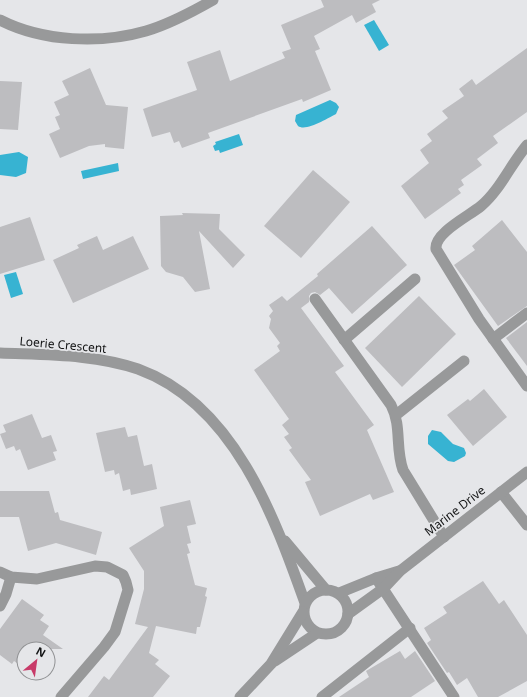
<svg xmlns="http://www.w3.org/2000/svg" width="527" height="697" viewBox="0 0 527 697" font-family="'Noto Sans',sans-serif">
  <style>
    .water { fill: #37b3d2 }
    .building { fill: #bdbdc0 }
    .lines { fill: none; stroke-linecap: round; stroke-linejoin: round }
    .minor { stroke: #98999a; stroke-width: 11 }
    .labels { text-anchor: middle; stroke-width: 3.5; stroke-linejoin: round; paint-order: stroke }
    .street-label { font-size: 12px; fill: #131415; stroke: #e5e6e9 }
  </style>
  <rect width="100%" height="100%" fill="#e5e6e9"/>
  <g class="water">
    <path d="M374,20L389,45L379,51L364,25Z"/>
    <path d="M330,100L336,103L339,107L336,114C328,118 306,132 298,126L295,121L296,115Z"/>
    <path d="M239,134L243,145L220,153L219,150L215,151L213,146L216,144L215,142Z"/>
    <path d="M19,152L28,157L26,173L16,177L0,175V155Z"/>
    <path d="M118,163L119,171L83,179L81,171Z"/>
    <path d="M16,272L23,294L11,298L4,275Z"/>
    <path d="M432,430L441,432L453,444L464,448L466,453L465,456L454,462L448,461L428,444V436Z"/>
  </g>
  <g class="building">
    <path d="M321,0H380L372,4L376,12L356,23L352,15L314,36L320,49L315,51L331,90L303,102L302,99L208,133L210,138L182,148L179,141L174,143L170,132L152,137L143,109L197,90L187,62L220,50L230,81L285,58L282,52L291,49L281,25L324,7Z"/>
    <path d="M527,48V112L493,136L498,143L477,159L482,165L461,180L464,185L458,189L461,193L425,219L401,186L429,163L420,150L432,141L427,134L448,118L442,111L464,96L459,89L472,79L476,85Z"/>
    <path d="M90,68L106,105L128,107L124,149L105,147V144L89,146L60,158L49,134L60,129L55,117L60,115L54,102L69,95L62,81Z"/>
    <path d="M0,81L22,82L18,130L0,129Z"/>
    <path d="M313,170L350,202L301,258L264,226Z"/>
    <path d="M182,213L220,214L219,229L245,255L233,268L199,231L210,289L195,292L183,277L166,272L161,266L160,216L183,215Z"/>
    <path d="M30,217L45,260L0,274V227Z"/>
    <path d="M502,220L527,252V306L498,326L454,265L475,250L472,246Z"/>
    <path d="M372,226L407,265L352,314L329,288L320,295L315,292L311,293L309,296V302L301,308L344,366L335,372L374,425L367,430L394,492L373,500L370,494L320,516L305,482L311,480L289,450L292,448L284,437L289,434L282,425L289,419L254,370L280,351L277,346L280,343L269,328L271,319L269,316L273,311L269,305L282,296L287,301L318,276L317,274Z"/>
    <path d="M97,236L103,250L133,236L149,269L73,303L53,260L79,248L77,245Z"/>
    <path d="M419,296L456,334L402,387L365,348Z"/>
    <path d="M527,322V366L506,338Z"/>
    <path d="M484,389L507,417L473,446L447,415L468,399L470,401Z"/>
    <path d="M32,414L42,438L51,435L57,451L53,452L56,460L28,470L20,449L16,451L14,446L6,449L0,434L6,432L3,425Z"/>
    <path d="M125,427L128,437L137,435L144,466L152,464L157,489L131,495L130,489L123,491L119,473L115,475L114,470L105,472L96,433Z"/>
    <path d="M0,491H49L55,513L58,512L60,520L102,532L96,555L56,543L28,551L19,517H0Z"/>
    <path d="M190,500L196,524L187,526L191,543L187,544L190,553L187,554L195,585L207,588L205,596L207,597L200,627H197L196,634L156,626L149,653L159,660L155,664L170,676L153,697H88L104,676L109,680L148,627L135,624L144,589V571L129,548L164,526L160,507Z"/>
    <path d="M483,581L499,604L504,600L527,635V681L498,697H478L467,678L457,685L449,672L447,673L427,643L431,640L424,628L447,613L443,607Z"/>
    <path d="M22,599L44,615L40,620L49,626L43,635L63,649H24V668L14,661L12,664L0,655V629Z"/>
    <path d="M400,651L405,659L415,651L435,681L411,697H339L369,677L366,671Z"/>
  </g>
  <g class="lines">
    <g class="minor">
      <path d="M0,20C43,42 101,44 146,31C170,24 192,12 213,0"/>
      <path d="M527,145C511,164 500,190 481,206C469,216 434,233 436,249L479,319L527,386"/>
      <path d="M315,299L391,405C402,426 395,448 403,470L444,537"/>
      <path d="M493,339L527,313"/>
      <path d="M344,340L415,279"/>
      <path d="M0,353C46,355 94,354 138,369C234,404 274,516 305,603"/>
      <path d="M396,415L464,361"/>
      <path d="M501,492L527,525"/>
      <path d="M285,541L326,590"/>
      <path d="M0,572L11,577L37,579L95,566L107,567L123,575L126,582L128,590L115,632L104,647L61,697"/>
      <path d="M376,578L454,697"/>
      <circle cx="326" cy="612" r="22"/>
      <path d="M339,593L376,578L399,571"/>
      <path d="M0,606L6,594L11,577"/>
      <path d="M348,614L384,588L400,571L527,472"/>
      <path d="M275,661L317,633"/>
      <path d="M240,697L271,664L303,612"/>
      <path d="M322,697L410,628"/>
    </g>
  </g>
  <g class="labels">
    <g class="street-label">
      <text transform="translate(63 345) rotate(5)" y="4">Loerie Crescent</text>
      <text transform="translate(455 511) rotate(-38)" y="4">Marine Drive</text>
    </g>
  </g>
  <g transform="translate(36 661) rotate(29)"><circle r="19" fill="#e5e6e9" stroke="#919294"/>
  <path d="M0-3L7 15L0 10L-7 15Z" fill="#c83b69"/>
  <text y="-6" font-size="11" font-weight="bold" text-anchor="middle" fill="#131415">N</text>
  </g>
</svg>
